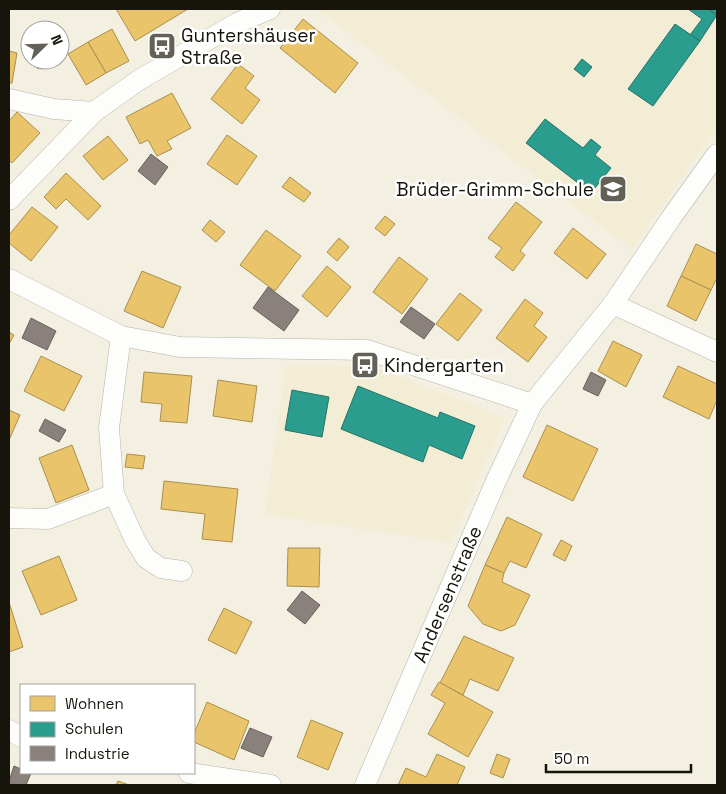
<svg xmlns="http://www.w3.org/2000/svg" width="726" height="794" viewBox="0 0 726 794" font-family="'Space Grotesk',sans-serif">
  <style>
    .built { fill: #f3edd5 }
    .homes { fill: #e9c46a; stroke: #aa8f4e }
    .schools { fill: #2a9d8f; stroke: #247467 }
    .industry { fill: #8a817c; stroke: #67605a }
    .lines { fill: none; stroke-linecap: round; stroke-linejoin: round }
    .minor-casing { stroke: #b6b4a9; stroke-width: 21 }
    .minor { stroke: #fdfdfb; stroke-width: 20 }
    .labels { text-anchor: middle; stroke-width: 5; stroke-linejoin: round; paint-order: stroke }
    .poi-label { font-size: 19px; fill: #16140b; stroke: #fff; text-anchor: start }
    .street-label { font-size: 19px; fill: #16140b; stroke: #fff }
  </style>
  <rect width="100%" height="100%" fill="#f3f0e2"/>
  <g class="built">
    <path d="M317,9H717V127L632,250Z"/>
    <path d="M286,364L375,367L505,417L451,543L265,514Z"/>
  </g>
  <g class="homes">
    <path d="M116,9H188L135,41Z"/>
    <path d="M303,19L358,63L335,93L280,48Z"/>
    <path d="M112,29L129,61L106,73L88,42Z"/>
    <path d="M30,42V54L25,44Z"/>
    <path d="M60,42L66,53L60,57Z"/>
    <path d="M88,42L106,73L86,85L68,54Z"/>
    <path d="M9,51L17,53L12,83H9Z"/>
    <path d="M33,60H54L38,69Z"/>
    <path d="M238,64L254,76L245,88L260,100L242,124L211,99Z"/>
    <path d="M172,93L191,128L167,141L172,149L157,156L148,140L140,144L126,117Z"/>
    <path d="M17,112L40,133L12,163L9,160V121Z"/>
    <path d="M227,135L257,156L237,185L207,164Z"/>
    <path d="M108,136L128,160L103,180L83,156Z"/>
    <path d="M66,173L101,206L88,220L66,199L56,209L44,197Z"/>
    <path d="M290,177L311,193L304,202L282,187Z"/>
    <path d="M516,202L542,222L520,251L525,255L513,271L495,257L502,248L488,238Z"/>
    <path d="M32,207L58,227L31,261L9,243V235Z"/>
    <path d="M385,216L395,224L385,236L375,228Z"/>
    <path d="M210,220L225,232L216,242L202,230Z"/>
    <path d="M573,228L606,254L587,279L554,253Z"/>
    <path d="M266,230L301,256L275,291L240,265Z"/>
    <path d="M339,238L349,247L337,261L327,252Z"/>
    <path d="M696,244L717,254V278L711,290L681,276Z"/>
    <path d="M399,257L428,279L402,314L373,292Z"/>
    <path d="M327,266L351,287L327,317L302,296Z"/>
    <path d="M142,271L181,287L163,328L124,311Z"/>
    <path d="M681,276L711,290L696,321L667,306Z"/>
    <path d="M460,293L482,310L458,341L436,324Z"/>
    <path d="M525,299L543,313L534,326L547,337L528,362L496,338Z"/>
    <path d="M9,332L14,335L9,344Z"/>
    <path d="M613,341L642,355L626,387L598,371Z"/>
    <path d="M41,356L82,376L64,411L24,391Z"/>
    <path d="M678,366L717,384V400L709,419L663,397Z"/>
    <path d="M144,372L192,376L187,423L160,421L162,404L141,402Z"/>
    <path d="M218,380L257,386L252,422L213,416Z"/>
    <path d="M9,410L20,415L9,440Z"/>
    <path d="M547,425L598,449L573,501L523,477Z"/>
    <path d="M72,445L89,490L56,503L39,458Z"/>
    <path d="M127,454L145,456L143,469L125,467Z"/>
    <path d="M164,481L238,489L232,542L202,539L205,514L161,509Z"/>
    <path d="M507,517L542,534L526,568L510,561L504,573L485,565Z"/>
    <path d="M561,540L572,546L565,561L553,555Z"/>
    <path d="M288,548H320L319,587L287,586Z"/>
    <path d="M59,556L77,600L41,615L22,571Z"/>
    <path d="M485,565L504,573L502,582L530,595L515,625L501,631L483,624L468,606Z"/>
    <path d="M9,602L23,647L9,652Z"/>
    <path d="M224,608L252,622L236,654L208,640Z"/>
    <path d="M464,636L514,658L498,691L470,679L463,695L440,683Z"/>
    <path d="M439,682L493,712L468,757L428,734L445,703L431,695Z"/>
    <path d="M207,702L249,721L234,760L194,742V734Z"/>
    <path d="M311,720L343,733L328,770L297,757Z"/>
    <path d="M437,754L465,767L457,785H398L406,768L426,777Z"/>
    <path d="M497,754L510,759L503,778L490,773Z"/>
    <path d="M118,781L129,785H116Z"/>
  </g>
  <g class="schools">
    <path d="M688,9H708L717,15L700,41L690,35L702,19Z"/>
    <path d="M708,9H717V15Z"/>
    <path d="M675,24L700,41L653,106L628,89Z"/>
    <path d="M582,59L592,67L584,77L574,69Z"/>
    <path d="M545,119L583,148L591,139L601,147L595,155L611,168L591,193L526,143Z"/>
    <path d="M358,386L438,418L440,412L475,426L462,459L429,445L423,462L341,429Z"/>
    <path d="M292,390L329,397L322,437L285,430Z"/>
  </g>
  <g class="industry">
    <path d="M151,154L168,167L155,185L138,171Z"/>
    <path d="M268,287L299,310L284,331L253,308Z"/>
    <path d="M411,307L435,324L424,339L400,322Z"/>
    <path d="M31,318L56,331L47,350L22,338Z"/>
    <path d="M591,372L606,380L598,396L583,389Z"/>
    <path d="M45,419L66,430L59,442L39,431Z"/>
    <path d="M302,591L320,605L305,624L287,610Z"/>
    <path d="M250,728L272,737L263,757L241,748Z"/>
    <path d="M14,766L21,769V773H31L26,785H9V781Z"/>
  </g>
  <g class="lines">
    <defs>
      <g id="minor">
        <path d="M9,99L54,109L94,112"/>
        <path d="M9,200L94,112L139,80L237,23L270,9"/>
        <path d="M9,279L121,336L180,347L367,350L532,404"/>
        <path d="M613,304L717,352"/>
        <path d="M121,336L109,428L114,494L135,540L146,558L161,568L182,571"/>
        <path d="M9,518L48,519L114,494"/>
        <path d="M9,730L21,737"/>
        <path d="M189,773L271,785"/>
        <path d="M365,785L496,481L532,404L613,304L671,218L717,154"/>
      </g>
    </defs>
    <use href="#minor" class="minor-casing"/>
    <use href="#minor" class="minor"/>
  </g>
  <defs>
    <symbol id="bus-square" viewBox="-11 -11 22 22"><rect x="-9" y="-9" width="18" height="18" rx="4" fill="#636156" stroke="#fff"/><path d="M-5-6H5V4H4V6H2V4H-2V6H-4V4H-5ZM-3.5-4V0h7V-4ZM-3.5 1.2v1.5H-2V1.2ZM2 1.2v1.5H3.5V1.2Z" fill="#fff"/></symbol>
    <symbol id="school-square" viewBox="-11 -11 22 22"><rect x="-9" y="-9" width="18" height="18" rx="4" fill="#636156" stroke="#fff"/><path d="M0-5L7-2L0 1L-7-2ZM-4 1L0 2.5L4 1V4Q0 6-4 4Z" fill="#fff"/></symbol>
  </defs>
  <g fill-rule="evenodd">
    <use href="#bus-square" x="146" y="30" width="32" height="32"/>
    <use href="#school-square" x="597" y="173" width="32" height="32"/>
    <use href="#bus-square" x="349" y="349" width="32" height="32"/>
  </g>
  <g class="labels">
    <g class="poi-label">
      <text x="181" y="42">Guntershäuser<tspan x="181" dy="22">Straße</tspan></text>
      <text x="594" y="196" text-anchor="end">Brüder-Grimm-Schule</text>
      <text x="384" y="372">Kindergarten</text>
    </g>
    <g class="street-label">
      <text transform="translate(447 594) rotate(-67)" y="7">Andersenstraße</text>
    </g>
  </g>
  <rect width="726" height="794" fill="none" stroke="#16140b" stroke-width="20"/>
  <rect x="20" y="684" width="175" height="90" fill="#ffffff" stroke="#a2a19d"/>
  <rect x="30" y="696" width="25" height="15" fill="#e9c46a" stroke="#a2a19d"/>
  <text x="65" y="709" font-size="15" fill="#16140b">Wohnen</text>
  <rect x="30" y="722" width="25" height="15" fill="#2a9d8f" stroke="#a2a19d"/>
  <text x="65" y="734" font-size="15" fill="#16140b">Schulen</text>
  <rect x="30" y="746" width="25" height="15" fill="#8a817c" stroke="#a2a19d"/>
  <text x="65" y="759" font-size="15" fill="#16140b">Industrie</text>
  <g transform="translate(45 45) rotate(67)"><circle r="24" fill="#ffffff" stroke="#a2a19d"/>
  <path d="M0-4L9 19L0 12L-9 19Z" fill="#636156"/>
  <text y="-8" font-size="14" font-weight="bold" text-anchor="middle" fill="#16140b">N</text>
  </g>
  <path d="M546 764v8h145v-8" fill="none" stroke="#16140b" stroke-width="2.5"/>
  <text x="554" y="764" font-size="15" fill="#16140b" stroke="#ffffff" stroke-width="4" paint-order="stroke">50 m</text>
</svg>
